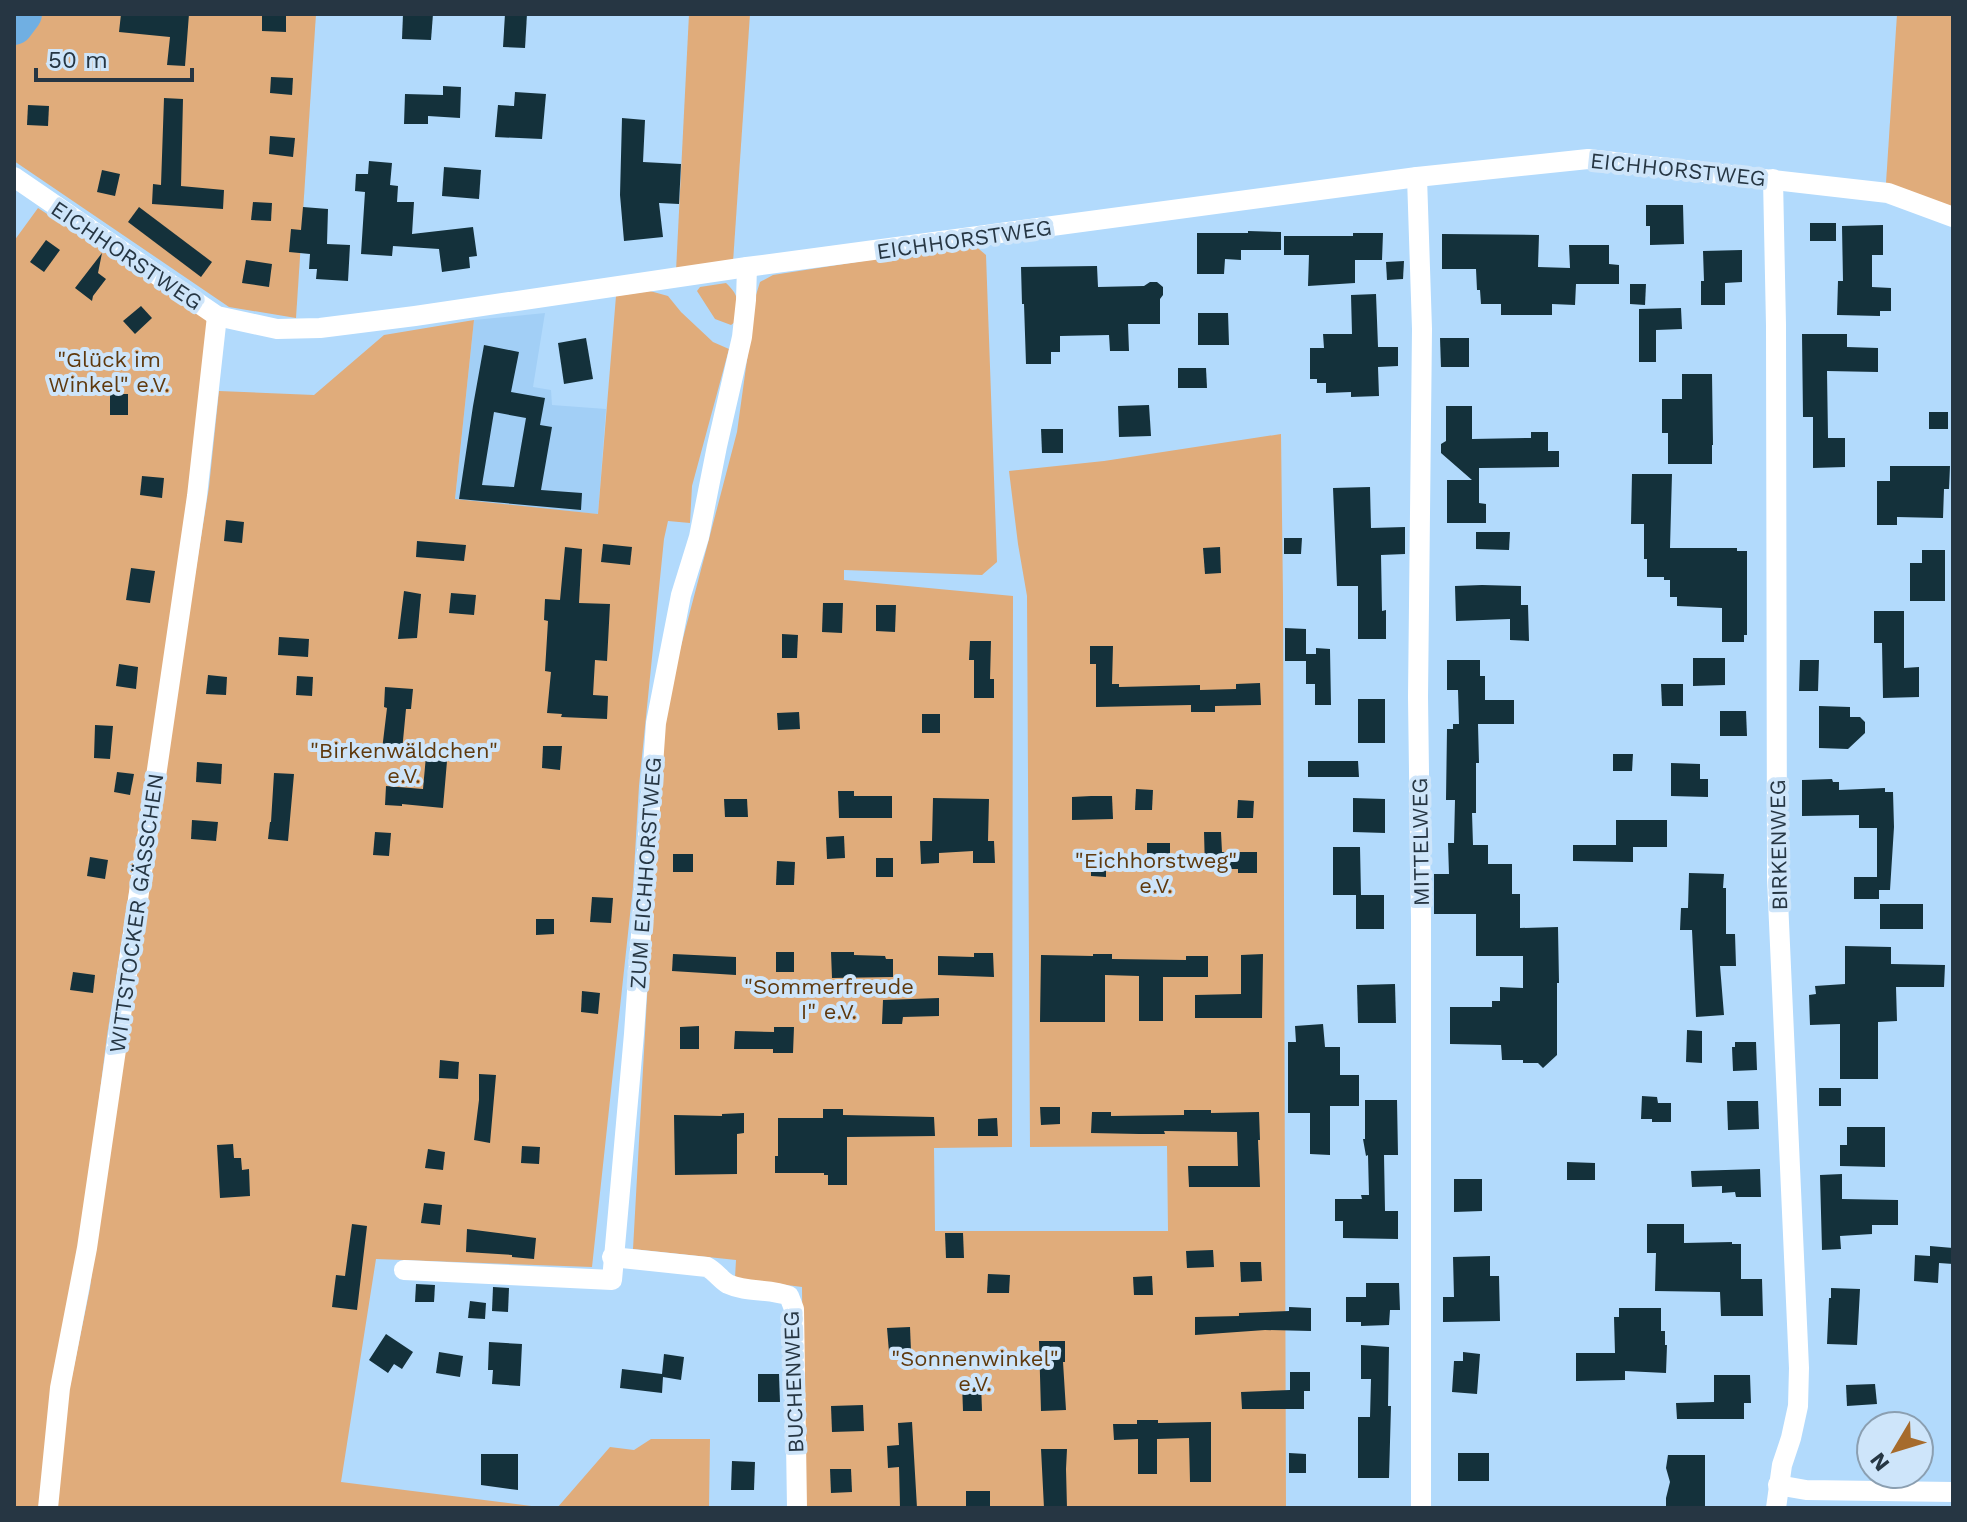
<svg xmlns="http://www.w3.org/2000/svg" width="1967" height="1522" viewBox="0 0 1967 1522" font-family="'Work Sans',sans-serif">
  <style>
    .built { fill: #a2cff6 }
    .green { fill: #e0ac7b }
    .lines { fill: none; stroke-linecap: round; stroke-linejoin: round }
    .river { stroke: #70afe2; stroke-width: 38 }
    .building { fill: #14313b; fill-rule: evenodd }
    .minor { stroke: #fff; stroke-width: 20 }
    .labels { text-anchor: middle; stroke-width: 8; stroke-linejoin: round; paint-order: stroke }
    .street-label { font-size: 22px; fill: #263643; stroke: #cee5fa }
    .park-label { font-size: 22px; fill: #5f390d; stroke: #cee5fa }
  </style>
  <rect width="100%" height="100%" fill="#b2dafc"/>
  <path class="built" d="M545,313L533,387L551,390L552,405L606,409L598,514L455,500L474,320Z"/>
  <g class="green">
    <path d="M16,14H316L296,318L229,307L14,161V16Z"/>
    <path d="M689,14H750L733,262L676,271Z"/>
    <path d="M1897,14H1953V207L1886,183Z"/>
    <path d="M38,208L208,320L189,502L107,1036L84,1217L39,1508H14V241Z"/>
    <path d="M973,244L986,255L997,562L982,575L844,570V580L1013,596L1012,1147L934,1148L935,1231H1168L1167,1146L1030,1147L1027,596L1018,544L1009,471L1104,461L1281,434L1283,597L1286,1508H804L802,1287L735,1278L736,1260L633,1249L661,746L675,669L737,432L756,295L760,282L773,275Z"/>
    <path d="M726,283C741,297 738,303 735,322L731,325L715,319L697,291L700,287Z"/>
    <path d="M650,291L668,296L681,312L713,342L729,349L692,486L690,523L668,521L664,539L639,786L633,887L592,1267L376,1259L341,1482L547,1508H55L69,1391L90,1288L119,1053L209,487L219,391L314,395L384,335L474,320L455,499L598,514L616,296Z"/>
    <path d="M651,1439H710L709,1508H557L610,1447L634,1450Z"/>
  </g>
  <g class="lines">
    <path class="river" d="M14,26L23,14"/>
  </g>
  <g class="building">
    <path d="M121,14H189L185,66L167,65L170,37L119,32Z"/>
    <path d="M262,14H286V32L262,31Z"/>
    <path d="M403,14H433L431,40L402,39Z"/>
    <path d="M505,14H527L525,48L503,47Z"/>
    <path d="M271,77L293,78L292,95L270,93Z"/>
    <path d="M443,86L461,87L460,118L428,116V124H404L405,94L443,95Z"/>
    <path d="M515,92L546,94L542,139L495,137L498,105L514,106Z"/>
    <path d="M164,98L183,99L181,186L224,190L223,209L152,204L153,184L161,185Z"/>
    <path d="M28,105L49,106L48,126L27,125Z"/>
    <path d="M622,118L645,120L643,162L681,164L679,204L659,203L663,237L624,241L620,195Z"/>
    <path d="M270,136L295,138L293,157L269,154Z"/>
    <path d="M369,161L392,163L390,185L398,186L397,202H414L412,234L473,227L477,256L469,257L470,268L442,272L439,249L393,246L392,256L361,254L365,192L355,191L356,174H368Z"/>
    <path d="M444,167L481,170L479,199L442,196Z"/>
    <path d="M102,170L120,174L115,196L97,192Z"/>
    <path d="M253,202L272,203L271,221L251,220Z"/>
    <path d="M1646,205H1683L1684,244L1650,245V226H1646Z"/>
    <path d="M139,207L212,262L201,277L128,222Z"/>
    <path d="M303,207L328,209L327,244L350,245L348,281L316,279L317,269H309L310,254L289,252L291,229L301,230Z"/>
    <rect x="1810" y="223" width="26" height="18"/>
    <path d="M1883,225V255H1872V287L1891,288V311H1880V316L1837,315L1838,281H1843L1842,226Z"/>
    <path d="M1248,231L1281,232V250H1241V260L1225,259L1224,274H1197V233H1248Z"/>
    <path d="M1353,233H1383L1382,260H1355V283L1308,286L1309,255H1284V236H1353Z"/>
    <path d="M1442,234L1539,235L1538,267L1570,268L1569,245H1609V264L1619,265V284H1576L1575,305L1552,304V315H1501V304H1481L1480,290H1477L1476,269H1442Z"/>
    <path d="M46,240L60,250L44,272L30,262Z"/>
    <path d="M1742,250V282L1725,283V305H1701V281H1704L1703,251Z"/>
    <path d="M102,253L98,273L106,279L93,296L92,301L75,288Z"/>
    <path d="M246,260L272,264L269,287L242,283Z"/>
    <path d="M1404,261L1403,279L1387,280L1386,262Z"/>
    <path d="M1097,266L1098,287L1144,286L1150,282H1157L1163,287V295L1160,299V324H1128L1129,351H1110L1109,335L1060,336V352H1051V364H1026L1024,304H1022L1021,267Z"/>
    <path d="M1630,284H1646L1645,305L1630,304Z"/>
    <path d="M1376,294L1378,347H1398V366L1378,367L1379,396L1351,397V392L1326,393V383H1317V379H1310V348H1324L1323,334H1352L1351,295Z"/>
    <path d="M141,306L152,318L135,334L123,321Z"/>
    <path d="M1681,308L1682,329L1656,330V362H1639V309Z"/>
    <path d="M1198,313H1228L1229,345H1198Z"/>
    <path d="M1802,334H1847V347L1878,348V372L1827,371L1828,438H1845V467L1813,468V417H1803Z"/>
    <path d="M586,338L593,379L564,384L558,343Z"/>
    <path d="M1440,338H1469V367H1441Z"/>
    <path d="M484,345L519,352L511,392L545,398L540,425L552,427L541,490L582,493L581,510L459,499L473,406ZM494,412L526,418L514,487L482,485Z"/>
    <path d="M1178,368H1206L1207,388H1178Z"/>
    <path d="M1682,374H1712L1713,445H1712V464H1668V433H1662V399H1682Z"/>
    <rect x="110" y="394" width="18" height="21"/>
    <path d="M1149,405L1151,436L1119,437L1118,406Z"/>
    <path d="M1446,406H1472V439L1531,438V432H1548V451H1559V467L1479,468V503L1486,504V523H1447V480H1472L1441,453V444L1446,441Z"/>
    <rect x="1929" y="412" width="19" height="17"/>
    <path d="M1041,429H1063V453H1042Z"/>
    <path d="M1890,466H1950L1949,489H1944L1943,518L1897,517V525H1877V481H1890Z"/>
    <path d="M1632,474H1672L1670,548H1737V551H1747V635H1744V642H1722V608L1677,606V597H1670V580H1664V577H1647V559H1644V524H1631Z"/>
    <path d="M142,476L164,478L162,498L140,495Z"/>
    <path d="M1370,487L1371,528L1405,527V554L1381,555L1382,611L1386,610V639H1358V586H1337L1333,488Z"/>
    <path d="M226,520L244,522L242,543L224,541Z"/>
    <path d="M1476,532H1510L1509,550L1476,549Z"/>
    <path d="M1284,538H1302L1301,554H1284Z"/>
    <path d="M417,541L466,545L464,561L416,557Z"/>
    <path d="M603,544L632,547L630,565L601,562Z"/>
    <path d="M565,547L582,549L579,603L610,604L607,661L595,660L593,695L608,696L607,719L561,717L562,714L547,713L551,672L545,671L548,621L544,620L545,599L560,600Z"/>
    <path d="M1220,547L1221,573L1205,574L1203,548Z"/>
    <path d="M1922,550H1945V601H1910V563H1922Z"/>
    <path d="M131,568L155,571L150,603L126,600Z"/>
    <path d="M1482,585L1521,586V605H1528L1529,641L1510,640V619L1456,621L1455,586Z"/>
    <path d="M404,591L421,594L417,638L398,639Z"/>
    <path d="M451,593L476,595L474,615L449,613Z"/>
    <path d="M823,603H843L842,633L822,632Z"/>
    <path d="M876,605H896L895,632L876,631Z"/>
    <path d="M1874,611H1904V668L1919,667V697L1883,698L1882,643H1874Z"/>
    <path d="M1285,628L1306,629V654H1316V648L1330,649L1331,705H1315V684H1306V661H1285Z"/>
    <path d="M782,634L798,635L797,658H782Z"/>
    <path d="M279,637L309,639L308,657L278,655Z"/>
    <path d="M970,641H991L990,679H994V698H974V660H969Z"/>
    <path d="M1090,646H1113L1112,684H1119V687L1200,685V690L1236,689V684L1260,683L1261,705L1215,706V712H1191V705L1096,707V664H1090Z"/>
    <path d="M1693,658H1725V685L1693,686Z"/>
    <path d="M1447,660H1480V676H1485V700H1514V724H1478L1479,763H1476V813H1472L1473,845H1488V864H1512V894H1520V928L1558,927L1559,983H1557V1055L1543,1068L1538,1063H1523V1060H1502L1501,1045L1450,1044V1007H1492V1001H1500V987L1523,988V956H1476V914H1434V874H1449L1448,843H1454L1455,800H1446L1447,729H1453V724H1459L1458,690H1447Z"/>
    <path d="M1800,660H1819L1818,691H1799Z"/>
    <path d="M119,664L138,667L136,689L116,686Z"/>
    <path d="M208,675L227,677L226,695L206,694Z"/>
    <path d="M297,676L313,677L312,696L296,695Z"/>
    <path d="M1661,684H1683V706H1662Z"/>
    <path d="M385,687L413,689L411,709H406L402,751L382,750L387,708L384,707Z"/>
    <rect x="1358" y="699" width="27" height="44"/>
    <path d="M1819,706L1850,707V717H1860L1865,722V733L1848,749L1819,748Z"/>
    <path d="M1720,711H1746L1747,736H1720Z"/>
    <path d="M799,712L800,729L778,730L777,713Z"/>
    <rect x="922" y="714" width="18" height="19"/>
    <path d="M95,725L113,726L110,759L94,758Z"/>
    <path d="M427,745L452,746L451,761H447L443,808L402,804V806L385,805L386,786L423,789Z"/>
    <path d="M543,746H562L560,770L542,768Z"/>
    <path d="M1613,754H1633L1632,771H1613Z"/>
    <path d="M1308,761H1358L1359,777H1308Z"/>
    <path d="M197,762L222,764L221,784L196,782Z"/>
    <path d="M1671,763L1700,764V779H1708V797L1671,796Z"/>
    <path d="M117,772L134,774L130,795L114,792Z"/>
    <path d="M274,773L294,774L288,841L268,839L270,822H271Z"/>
    <path d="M1832,779L1833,782H1839V790L1885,788V792H1893L1894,827L1890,890H1879V899H1854V877H1877V828H1859V815L1802,816V780Z"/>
    <path d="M1136,789L1153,790L1152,810H1135Z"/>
    <path d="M838,791H854V796H892V818H839Z"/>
    <path d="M1091,796H1112L1113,819L1072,820V797Z"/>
    <path d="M933,798L989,799L988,841H994L995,863H973V851L939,853V863L921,864L920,841H932Z"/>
    <path d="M1353,798L1385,799V833L1353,832Z"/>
    <path d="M724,799H747L748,817H725Z"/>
    <path d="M1238,800L1254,801L1253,818H1237Z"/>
    <path d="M192,820L218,822L216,841L191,839Z"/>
    <path d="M1616,820H1667V847H1633V862L1573,861V845H1616Z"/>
    <path d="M375,832L391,833L389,856L373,855Z"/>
    <path d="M1204,832H1221L1222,852H1257V873H1238V869H1205Z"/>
    <path d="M844,836L845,858L827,859L826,837Z"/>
    <rect x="1147" y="843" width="23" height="17"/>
    <path d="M1333,847H1360L1361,895H1384V929H1356V895H1333Z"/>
    <rect x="673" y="854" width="20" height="18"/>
    <path d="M90,857L108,860L105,879L87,876Z"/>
    <rect x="876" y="858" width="17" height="19"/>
    <path d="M777,861L795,862L794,885H776Z"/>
    <path d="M1091,861H1106V877L1091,876Z"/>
    <path d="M1689,873L1724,874L1723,888H1726V934H1735L1736,966H1720L1724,1015L1696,1017L1692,930H1680L1681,908H1688Z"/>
    <path d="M592,897L613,898L611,923L590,922Z"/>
    <rect x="1880" y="904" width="43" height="25"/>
    <path d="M536,919H554V934L536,935Z"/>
    <path d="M1845,946L1891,947V964L1945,965L1944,987H1896L1897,1021L1878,1022V1079H1840V1024L1810,1025L1809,995L1816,994L1815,986L1845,984Z"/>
    <rect x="776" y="952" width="18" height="20"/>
    <path d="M831,952H854V955L885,956L886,959H893V977L832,978Z"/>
    <path d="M974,953H993L994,977L938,975V956L974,957Z"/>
    <path d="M673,954L736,957V975L672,971Z"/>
    <path d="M1093,954H1112V959L1186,960V956H1208V977H1163V1021H1139V976L1105,975V1022H1040L1041,955L1093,956Z"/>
    <path d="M1263,954L1262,1018H1195V995L1241,994V955Z"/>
    <path d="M73,972L95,975L93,993L70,990Z"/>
    <path d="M1395,984L1396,1023H1358L1357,985Z"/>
    <path d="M582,991L600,993L598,1014L581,1012Z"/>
    <path d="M939,998V1016L903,1017L902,1024H882L883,1000Z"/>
    <path d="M1323,1024L1325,1047H1340V1075H1359V1106H1330V1155L1310,1154V1113H1288V1042H1296L1295,1026Z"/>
    <path d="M699,1026V1049H680V1027Z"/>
    <path d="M774,1027H794L793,1053H773V1049H734L735,1031L774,1032Z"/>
    <path d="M1687,1030L1702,1031V1063L1686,1062Z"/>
    <path d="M1735,1042H1756L1757,1070L1733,1071L1732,1047H1735Z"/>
    <path d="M440,1060L459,1062L458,1079L439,1078Z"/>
    <path d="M479,1074L496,1075L490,1143L474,1140L479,1100Z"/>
    <rect x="1819" y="1088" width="22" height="18"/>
    <path d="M1642,1096L1657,1097L1658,1103H1671V1122H1652V1119H1641Z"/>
    <path d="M1365,1100H1397L1398,1155H1384L1385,1211H1398V1239L1343,1238V1221H1335V1199H1362L1361,1195H1369L1368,1155L1366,1156L1363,1139H1365Z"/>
    <path d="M1727,1101H1758L1759,1129L1728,1130Z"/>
    <path d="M1040,1107H1060V1124L1041,1125Z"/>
    <path d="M823,1109H843V1115L934,1117L935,1136L847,1137V1185H828V1175H824V1173H775V1156H778V1118H823Z"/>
    <path d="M1184,1110H1211V1113L1259,1112L1260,1140H1258L1260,1187H1189L1188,1166H1238L1237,1132L1164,1131L1165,1134H1139L1091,1133L1092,1112H1111V1116L1184,1115Z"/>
    <path d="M744,1113V1133L737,1134V1174L675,1175L674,1115L722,1116V1114Z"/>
    <path d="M997,1118L998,1136H978V1119Z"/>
    <path d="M1847,1127H1885V1167L1840,1166V1145H1847Z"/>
    <path d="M233,1144L234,1158H241L242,1170L249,1169L250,1196L220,1198L217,1145Z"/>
    <path d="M522,1146L540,1147L539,1164L521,1163Z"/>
    <path d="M428,1149L445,1152L443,1170L425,1168Z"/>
    <path d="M1567,1162L1595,1163V1180H1567Z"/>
    <path d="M1760,1169L1761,1197H1736L1735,1192L1722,1193V1186L1692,1187L1691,1171Z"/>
    <path d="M1842,1174V1199L1898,1200V1225H1872V1234L1840,1236L1841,1249L1822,1250L1820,1175Z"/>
    <path d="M1454,1179H1482V1211L1454,1212Z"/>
    <path d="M424,1203L442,1205L440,1225L421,1223Z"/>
    <path d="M352,1224L367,1226L357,1310L332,1307L336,1275L345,1276Z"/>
    <path d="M1647,1224H1684V1243L1732,1242V1244H1741V1279H1762L1763,1316H1721L1720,1292L1655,1291L1656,1253H1647Z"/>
    <path d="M467,1229L536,1238L534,1259L512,1257V1255L466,1252Z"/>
    <path d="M945,1233H963L964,1258H946Z"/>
    <path d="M1930,1246L1953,1248V1264L1939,1263L1938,1283L1914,1281L1915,1255L1930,1256Z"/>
    <path d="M1213,1250L1214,1267L1187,1268L1186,1251Z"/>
    <path d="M1490,1256V1276H1499L1500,1321L1443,1322V1297H1454L1453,1257Z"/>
    <path d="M1240,1262H1261L1262,1281L1241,1282Z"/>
    <path d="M988,1274L1010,1275L1009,1293H987Z"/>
    <path d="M1152,1276L1153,1295H1134L1133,1277Z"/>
    <path d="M1366,1283H1399L1400,1310H1390L1389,1325L1361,1326V1322H1346V1297H1366Z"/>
    <path d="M416,1284L435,1285L434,1302H415Z"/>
    <path d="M493,1287L509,1288L508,1312L492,1311Z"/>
    <path d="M1831,1288L1860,1289L1857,1345L1827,1344L1829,1298H1831Z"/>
    <path d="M470,1301L486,1303L485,1319L468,1318Z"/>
    <path d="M1289,1307L1311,1308V1331L1265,1330L1195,1335V1317L1239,1316V1313L1289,1311Z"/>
    <path d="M1619,1308H1661V1331H1665V1345H1667L1666,1373L1625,1371V1380L1576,1381V1353H1615L1614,1317H1619Z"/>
    <path d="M910,1327L911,1351L889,1352L887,1328Z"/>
    <path d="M386,1334L413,1352L402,1369L394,1364L388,1373L369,1360Z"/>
    <path d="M1039,1341H1065V1362H1063L1066,1410L1041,1411Z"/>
    <path d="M489,1342L522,1344L520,1386L492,1384L493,1370H488Z"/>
    <path d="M1361,1345L1389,1347L1388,1406H1391L1389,1478H1358V1417H1370L1371,1379H1361Z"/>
    <path d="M439,1352L463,1356L460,1377L436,1373Z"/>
    <path d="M1463,1352L1480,1354L1477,1394L1452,1392L1454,1361H1463Z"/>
    <path d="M664,1354L684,1357L681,1380L663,1377L662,1393L620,1388L622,1369L662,1374Z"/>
    <path d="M1290,1372H1310V1391H1304V1409H1242L1241,1392L1290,1390Z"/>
    <path d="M758,1374H779L780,1402H758Z"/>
    <path d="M1714,1375H1750L1751,1403H1744V1419H1677L1676,1403L1714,1402Z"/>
    <path d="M962,1383H981L982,1411H963Z"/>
    <path d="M1875,1384L1877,1404L1847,1406L1846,1385Z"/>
    <path d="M863,1405L864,1431L832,1432L831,1406Z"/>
    <path d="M1137,1420H1158V1423L1211,1422V1482H1190L1189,1438L1157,1439V1474H1138V1439L1114,1440L1113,1424H1137Z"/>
    <path d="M912,1422L917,1508H900L899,1467L888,1468L887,1446L899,1445L898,1423Z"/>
    <path d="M1041,1449H1067L1066,1469L1067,1508H1044Z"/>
    <path d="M1289,1453L1306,1454V1473H1289Z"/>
    <rect x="1458" y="1453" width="31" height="28"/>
    <path d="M481,1454H518V1490L481,1485Z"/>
    <path d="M1668,1455H1705V1508H1666V1498L1670,1482L1666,1468Z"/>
    <path d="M732,1461L755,1462L754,1490H731Z"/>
    <path d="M830,1469H851L852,1492L831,1493Z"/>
    <rect x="966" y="1491" width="24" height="17"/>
  </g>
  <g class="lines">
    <g class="minor">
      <path d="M14,177L217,316L277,329L320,328L415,316L747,267L1417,177L1588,159L1888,193L1953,217"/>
      <path d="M1417,177L1422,329L1418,697L1421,920V1508"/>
      <path d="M1773,179L1776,325L1777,878L1799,1368L1798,1406L1791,1438L1782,1465L1776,1508"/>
      <path d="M612,1257L707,1267C715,1271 721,1280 728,1284C747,1293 770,1288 789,1296L794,1309L797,1508"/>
      <path d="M404,1270L612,1280L634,1034L656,723L681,595L699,537L717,446L742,337L746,300L747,267"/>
      <path d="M1778,1485L1806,1490L1953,1492"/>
      <path d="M48,1508L60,1388L87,1248L197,496L217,316"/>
    </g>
  </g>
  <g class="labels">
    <g class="street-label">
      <text transform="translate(1678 169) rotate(6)" y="8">EICHHORSTWEG</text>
      <text transform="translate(964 239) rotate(-8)" y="8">EICHHORSTWEG</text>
      <text transform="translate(127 255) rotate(34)" y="8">EICHHORSTWEG</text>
      <text transform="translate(1420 842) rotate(-91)" y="8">MITTELWEG</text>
      <text transform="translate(1778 845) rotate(-91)" y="8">BIRKENWEG</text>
      <text transform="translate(645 873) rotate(-86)" y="8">ZUM EICHHORSTWEG</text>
      <text transform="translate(136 913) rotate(-82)" y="8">WITTSTOCKER GÄSSCHEN</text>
      <text transform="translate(793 1382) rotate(-92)" y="8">BUCHENWEG</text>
    </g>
    <g class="park-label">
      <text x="109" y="367">"Glück im<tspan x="109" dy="25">Winkel" e.V.</tspan></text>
      <text x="404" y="758">"Birkenwäldchen"<tspan x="404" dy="25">e.V.</tspan></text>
      <text x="1156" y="868">"Eichhorstweg"<tspan x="1156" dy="25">e.V.</tspan></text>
      <text x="829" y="994">"Sommerfreude<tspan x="829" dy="25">I" e.V.</tspan></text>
      <text x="975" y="1366">"Sonnenwinkel"<tspan x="975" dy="25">e.V.</tspan></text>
    </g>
  </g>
  <rect width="1967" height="1522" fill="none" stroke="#263643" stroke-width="32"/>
  <g transform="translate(1895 1450) rotate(232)"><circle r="38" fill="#cee5fa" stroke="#8b9fb1" stroke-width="2"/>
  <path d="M0-6L14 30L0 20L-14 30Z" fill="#a66b2c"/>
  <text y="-12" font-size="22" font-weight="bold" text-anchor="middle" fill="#263643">N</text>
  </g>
  <path d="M36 68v12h156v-12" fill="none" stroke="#263643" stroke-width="4"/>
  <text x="48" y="68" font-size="24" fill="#263643" stroke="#cee5fa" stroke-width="6" paint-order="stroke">50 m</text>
</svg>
